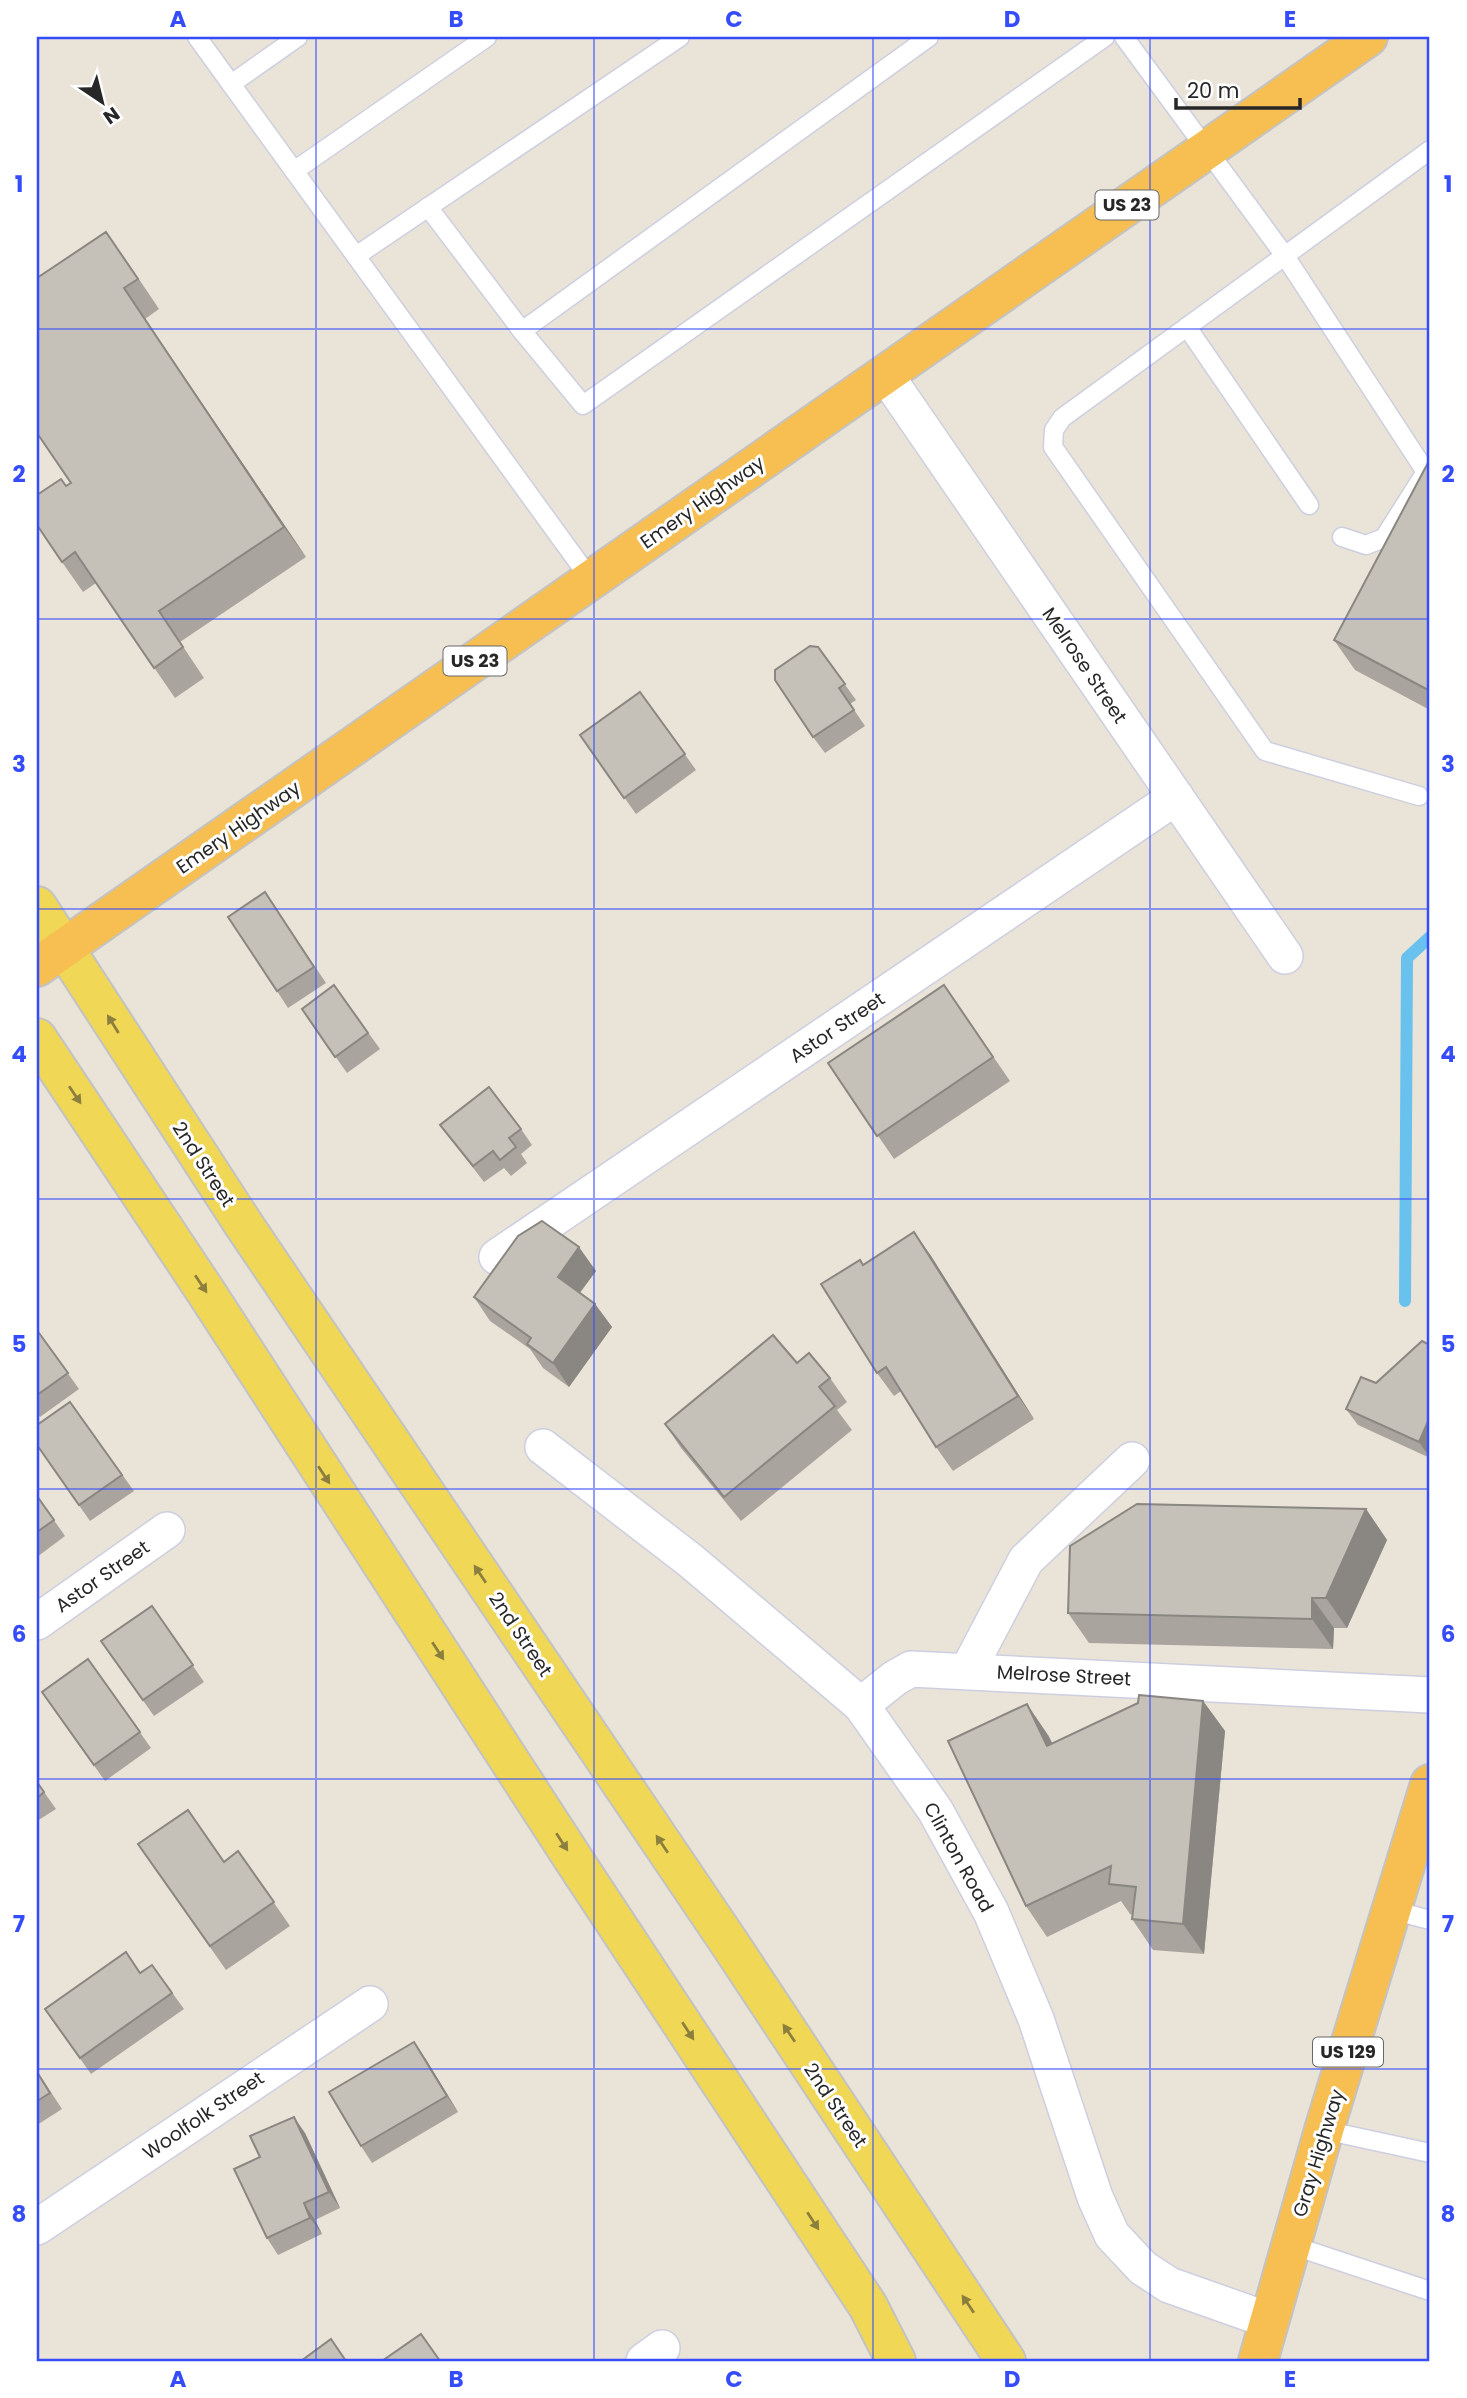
<svg xmlns="http://www.w3.org/2000/svg" width="1467" height="2398" viewBox="0 0 1467 2398" font-family="Poppins,sans-serif">
  <style>
    .lines { fill: none; stroke-linecap: round; stroke-linejoin: round }
    .stream { stroke: #69c1ee; stroke-width: 12 }
    .service-casing { stroke: #cdcfe0; stroke-width: 21 }
    .minor-casing { stroke: #cdcfe0; stroke-width: 38 }
    .primary-casing { stroke: #c3c3c3; stroke-width: 42 }
    .trunk-casing { stroke: #c3c3c3; stroke-width: 42 }
    .service { stroke: #fff; stroke-width: 18 }
    .minor { stroke: #fff; stroke-width: 35 }
    .primary { stroke: #f0d756; stroke-width: 38 }
    .trunk { stroke: #f7bf52; stroke-width: 38 }
    .wall { fill: #a9a59e }
    .shaded-wall { fill: #8a8681 }
    .building { fill: #c5c0b8; stroke: #8a8681; stroke-width: 2 }
    .oneway { fill: #8c7f3e }
    .grid { fill: none; stroke: #354cfa; stroke-width: 2; stroke-opacity: 0.55 }
    .labels { text-anchor: middle; stroke-width: 6; stroke-linejoin: round; paint-order: stroke }
    .shield { fill: #fff; stroke: #686868; stroke-width: 2 }
    .shield-label { font-size: 18px; font-weight: bold; fill: #272727 }
    .street-label { font-size: 19px; fill: #272727; stroke: #fff }
    .neatline { fill: none; stroke: #354cfa; stroke-width: 2.5 }
    .grid-label { font-size: 23px; text-anchor: middle; font-weight: bold; fill: #354cfa }
  </style>
  <rect width="100%" height="100%" fill="#eae3d8"/>
  <g class="lines">
    <path class="stream" d="M1405,1301L1407,958L1430,937"/>
    <defs>
      <g id="service">
        <path d="M197,37L231,84"/>
        <path d="M298,37L231,84L591,580"/>
        <path d="M1124,37L1285,256L1426,472"/>
        <path d="M294,171L487,37"/>
        <path d="M428,207L522,331L929,37"/>
        <path d="M356,256L680,37"/>
        <path d="M1187,327L1309,505"/>
        <path d="M522,331L583,405L1105,37"/>
        <path d="M1342,537L1366,545L1384,538L1422,478"/>
        <path d="M1419,796L1265,751L1053,447L1054,430L1062,418L1430,150"/>
        <path d="M1392,1910L1430,1920"/>
        <path d="M1324,2130L1430,2153"/>
        <path d="M1291,2245L1430,2291"/>
      </g>
      <g id="minor">
        <path d="M885,374L1285,956"/>
        <path d="M497,1257L1176,797"/>
        <path d="M543,1447L691,1561L861,1705L935,1810L991,1912L1036,2019L1095,2197L1112,2235L1143,2268L1169,2285L1268,2320"/>
        <path d="M37,1622L167,1530"/>
        <path d="M968,1670L1026,1560L1132,1460"/>
        <path d="M861,1705L895,1678L911,1669L1430,1695"/>
        <path d="M37,2227L370,2004"/>
        <path d="M644,2361L662,2348"/>
      </g>
      <g id="primary">
        <path d="M37,906L244,1225L730,1944L1006,2361"/>
        <path d="M37,1038L206,1292L574,1860L868,2306L896,2361"/>
      </g>
      <g id="trunk">
        <path d="M37,967L1368,37"/>
        <path d="M1258,2361L1324,2130L1430,1784"/>
      </g>
    </defs>
    <use href="#service" class="service-casing"/>
    <use href="#minor" class="minor-casing"/>
    <use href="#primary" class="primary-casing"/>
    <use href="#trunk" class="trunk-casing"/>
    <use href="#service" class="service"/>
    <use href="#minor" class="minor"/>
    <use href="#primary" class="primary"/>
    <use href="#trunk" class="trunk"/>
  </g>
  <g class="wall">
    <path d="M106,232L159,309L145,319L306,557L180,642L204,678L175,698L96,583L83,592L62,562L66,486L71,483Z"/>
    <path d="M1430,459V710L1355,670L1334,640Z"/>
    <path d="M818,647L856,700L850,704L865,726L825,753L813,737Z"/>
    <path d="M640,692L696,770L636,814L580,735Z"/>
    <path d="M265,892L326,983L288,1008L277,991Z"/>
    <path d="M334,985L380,1049L347,1073L302,1009Z"/>
    <path d="M944,985L1010,1081L894,1159L828,1063Z"/>
    <path d="M440,1125L521,1129L532,1145L521,1154L527,1163L511,1176L504,1168L484,1182Z"/>
    <path d="M914,1232L931,1256L1034,1419L953,1471L936,1447L901,1391L894,1396L877,1373L863,1265Z"/>
    <path d="M596,1271L580,1293L595,1304L612,1327L569,1387L543,1368L530,1349L490,1321L474,1297Z"/>
    <path d="M39,1333L79,1389L40,1417L37,1413V1335Z"/>
    <path d="M1430,1345V1458L1358,1425L1346,1409Z"/>
    <path d="M797,1363L830,1378L847,1402L837,1410L852,1430L741,1521L681,1448L665,1424Z"/>
    <path d="M70,1402L134,1491L90,1521L37,1445Z"/>
    <path d="M37,1496L65,1536L37,1557Z"/>
    <path d="M1366,1509L1387,1540L1347,1628H1334L1333,1649L1089,1643L1068,1613Z"/>
    <path d="M152,1606L204,1682L154,1716L101,1641Z"/>
    <path d="M88,1659L151,1748L105,1781L42,1692Z"/>
    <path d="M1203,1701L1225,1731L1204,1954L1153,1950L1132,1919L1133,1915L1130,1914L1121,1901L1047,1937L1026,1906L1048,1735L1053,1744Z"/>
    <path d="M37,1782L56,1809L37,1821Z"/>
    <path d="M138,1844L224,1861L238,1851L290,1926L226,1970Z"/>
    <path d="M152,1965L184,2009L91,2074L45,2009L140,1973Z"/>
    <path d="M425,2058L458,2112L372,2163L361,2146Z"/>
    <path d="M37,2071L62,2109L37,2125Z"/>
    <path d="M305,2133L340,2208L315,2220L322,2234L278,2255L267,2238L260,2157Z"/>
  </g>
  <g class="shaded-wall">
    <path d="M106,232L127,262L159,309L138,279Z"/>
    <path d="M124,288L145,319L306,557L284,527Z"/>
    <path d="M914,1232L931,1256L1034,1419L1018,1396Z"/>
    <path d="M579,1247L596,1271L574,1300L558,1277Z"/>
    <path d="M595,1304L612,1327L569,1387L553,1363Z"/>
    <path d="M1430,1417V1458L1419,1442Z"/>
    <path d="M1366,1509L1387,1540L1347,1628L1326,1598Z"/>
    <path d="M1312,1598L1334,1628L1333,1649L1312,1619Z"/>
    <path d="M1203,1701L1225,1731L1204,1954L1183,1924Z"/>
    <path d="M1027,1704L1048,1735L1068,1777L1047,1746Z"/>
    <path d="M414,2042L425,2058L458,2112L447,2096Z"/>
    <path d="M294,2117L305,2133L340,2208L329,2192Z"/>
    <path d="M304,2203L315,2220L322,2234L310,2218Z"/>
  </g>
  <g class="building">
    <path d="M106,232L138,279L124,288L284,527L159,611L183,647L154,668L75,552L62,562L37,525V495L61,479L66,486L71,483L37,433V278Z"/>
    <path d="M1430,459V691L1334,640Z"/>
    <path d="M810,646L818,647L845,684L839,688L854,710L813,737L775,680V670Z"/>
    <path d="M640,692L685,754L624,798L580,735Z"/>
    <path d="M265,892L314,967L277,991L228,917Z"/>
    <path d="M334,985L368,1033L335,1057L302,1009Z"/>
    <path d="M944,985L993,1057L877,1136L828,1063Z"/>
    <path d="M489,1087L521,1129L509,1138L516,1147L500,1160L493,1151L473,1166L440,1125Z"/>
    <path d="M542,1221L579,1247L558,1277L595,1304L553,1363L527,1344L531,1338L474,1297L518,1236Z"/>
    <path d="M914,1232L1018,1396L936,1447L886,1367L877,1373L821,1284L860,1260L863,1265Z"/>
    <path d="M39,1333L68,1373L37,1395V1335Z"/>
    <path d="M773,1335L797,1363L809,1353L830,1378L819,1387L835,1406L724,1497L665,1424Z"/>
    <path d="M1422,1341L1430,1345V1417L1419,1442L1346,1409L1361,1377L1376,1383Z"/>
    <path d="M70,1402L122,1475L79,1505L37,1445V1425Z"/>
    <path d="M37,1496L54,1520L37,1532Z"/>
    <path d="M1137,1504L1366,1509L1326,1598H1312V1619L1068,1613L1070,1546Z"/>
    <path d="M152,1606L193,1665L143,1700L101,1641Z"/>
    <path d="M88,1659L140,1732L94,1765L42,1692Z"/>
    <path d="M1139,1695L1203,1701L1183,1924L1132,1919L1136,1887L1109,1884L1111,1866L1026,1906L948,1741L1027,1704L1047,1746L1138,1703Z"/>
    <path d="M37,1782L44,1792L37,1798Z"/>
    <path d="M188,1810L224,1862L238,1851L274,1902L210,1946L138,1844Z"/>
    <path d="M126,1952L140,1973L152,1965L172,1993L80,2058L45,2009Z"/>
    <path d="M414,2042L447,2096L361,2146L329,2092Z"/>
    <path d="M37,2072L50,2093L37,2101Z"/>
    <path d="M294,2117L329,2192L304,2203L310,2218L267,2238L234,2169L260,2157L250,2136Z"/>
    <path d="M421,2334L440,2361H382Z"/>
    <path d="M331,2339L346,2361H301Z"/>
  </g>
  <defs><path id="oneway-solid" d="M-6-.8H1V-3.2L6.5 0L1 3.2V.8H-6Z" transform="scale(1.75)"/></defs>
  <g class="oneway">
    <use href="#oneway-solid" transform="translate(113 1024) rotate(-122)"/>
    <use href="#oneway-solid" transform="translate(75 1095) rotate(56)"/>
    <use href="#oneway-solid" transform="translate(201 1284) rotate(56)"/>
    <use href="#oneway-solid" transform="translate(324 1475) rotate(57)"/>
    <use href="#oneway-solid" transform="translate(480 1574) rotate(-124)"/>
    <use href="#oneway-solid" transform="translate(438 1651) rotate(57)"/>
    <use href="#oneway-solid" transform="translate(562 1842) rotate(57)"/>
    <use href="#oneway-solid" transform="translate(662 1844) rotate(-124)"/>
    <use href="#oneway-solid" transform="translate(688 2031) rotate(57)"/>
    <use href="#oneway-solid" transform="translate(789 2033) rotate(-124)"/>
    <use href="#oneway-solid" transform="translate(813 2221) rotate(57)"/>
    <use href="#oneway-solid" transform="translate(968 2304) rotate(-124)"/>
  </g>
  <path class="grid" d="M316,37V2361M594,37V2361M873,37V2361M1150,37V2361M37,329H1430M37,619H1430M37,909H1430M37,1199H1430M37,1489H1430M37,1779H1430M37,2069H1430"/>
  <g class="labels">
    <g class="shield">
      <rect x="1095.5" y="190.5" width="63" height="29" rx="5"/>
      <rect x="443.5" y="646.5" width="63" height="29" rx="5"/>
      <rect x="1313" y="2037.5" width="70" height="29" rx="5"/>
    </g>
    <g class="shield-label">
      <text x="1127" y="211">US 23</text>
      <text x="475" y="667">US 23</text>
      <text x="1348" y="2058">US 129</text>
    </g>
    <g class="street-label">
      <text transform="translate(702 502) rotate(-35)" y="7">Emery Highway</text>
      <text transform="translate(1085 665) rotate(56)" y="7">Melrose Street</text>
      <text transform="translate(238 827) rotate(-35)" y="7">Emery Highway</text>
      <text transform="translate(837 1027) rotate(-34)" y="7">Astor Street</text>
      <text transform="translate(204 1164) rotate(57)" y="7">2nd Street</text>
      <text transform="translate(102 1576) rotate(-35)" y="7">Astor Street</text>
      <text transform="translate(521 1634) rotate(56)" y="7">2nd Street</text>
      <text transform="translate(1064 1675) rotate(3)" y="7">Melrose Street</text>
      <text transform="translate(959 1857) rotate(61)" y="7">Clinton Road</text>
      <text transform="translate(836 2105) rotate(56)" y="7">2nd Street</text>
      <text transform="translate(203 2115) rotate(-34)" y="7">Woolfolk Street</text>
      <text transform="translate(1318 2153) rotate(-73)" y="7">Gray Highway</text>
    </g>
  </g>
  <rect width="1467" height="2398" fill="none" stroke="#ffffff" stroke-width="77"/>
  <g transform="translate(102 102) rotate(145)" stroke="#ffffff" stroke-width="5" paint-order="stroke">
  <path d="M0-5L12 26L0 18L-12 26Z" fill="#272727"/>
  <text y="-10" font-size="19" font-weight="bold" text-anchor="middle" fill="#272727">N</text>
  </g>
  <path d="M1176 98v10h124v-10" fill="none" stroke="#272727" stroke-width="3.5"/>
  <text x="1187" y="98" font-size="21" fill="#272727" stroke="#ffffff" stroke-width="5" paint-order="stroke">20 m</text>
  <rect x="38" y="38" width="1390" height="2322" class="neatline"/>
  <g class="grid-label">
    <text x="178" y="27">A</text>
    <text x="456" y="27">B</text>
    <text x="734" y="27">C</text>
    <text x="1012" y="27">D</text>
    <text x="1290" y="27">E</text>
    <text x="19" y="192">1</text>
    <text x="1448" y="192">1</text>
    <text x="19" y="482">2</text>
    <text x="1448" y="482">2</text>
    <text x="19" y="772">3</text>
    <text x="1448" y="772">3</text>
    <text x="19" y="1062">4</text>
    <text x="1448" y="1062">4</text>
    <text x="19" y="1352">5</text>
    <text x="1448" y="1352">5</text>
    <text x="19" y="1642">6</text>
    <text x="1448" y="1642">6</text>
    <text x="19" y="1932">7</text>
    <text x="1448" y="1932">7</text>
    <text x="19" y="2222">8</text>
    <text x="1448" y="2222">8</text>
    <text x="178" y="2387">A</text>
    <text x="456" y="2387">B</text>
    <text x="734" y="2387">C</text>
    <text x="1012" y="2387">D</text>
    <text x="1290" y="2387">E</text>
  </g>
</svg>
